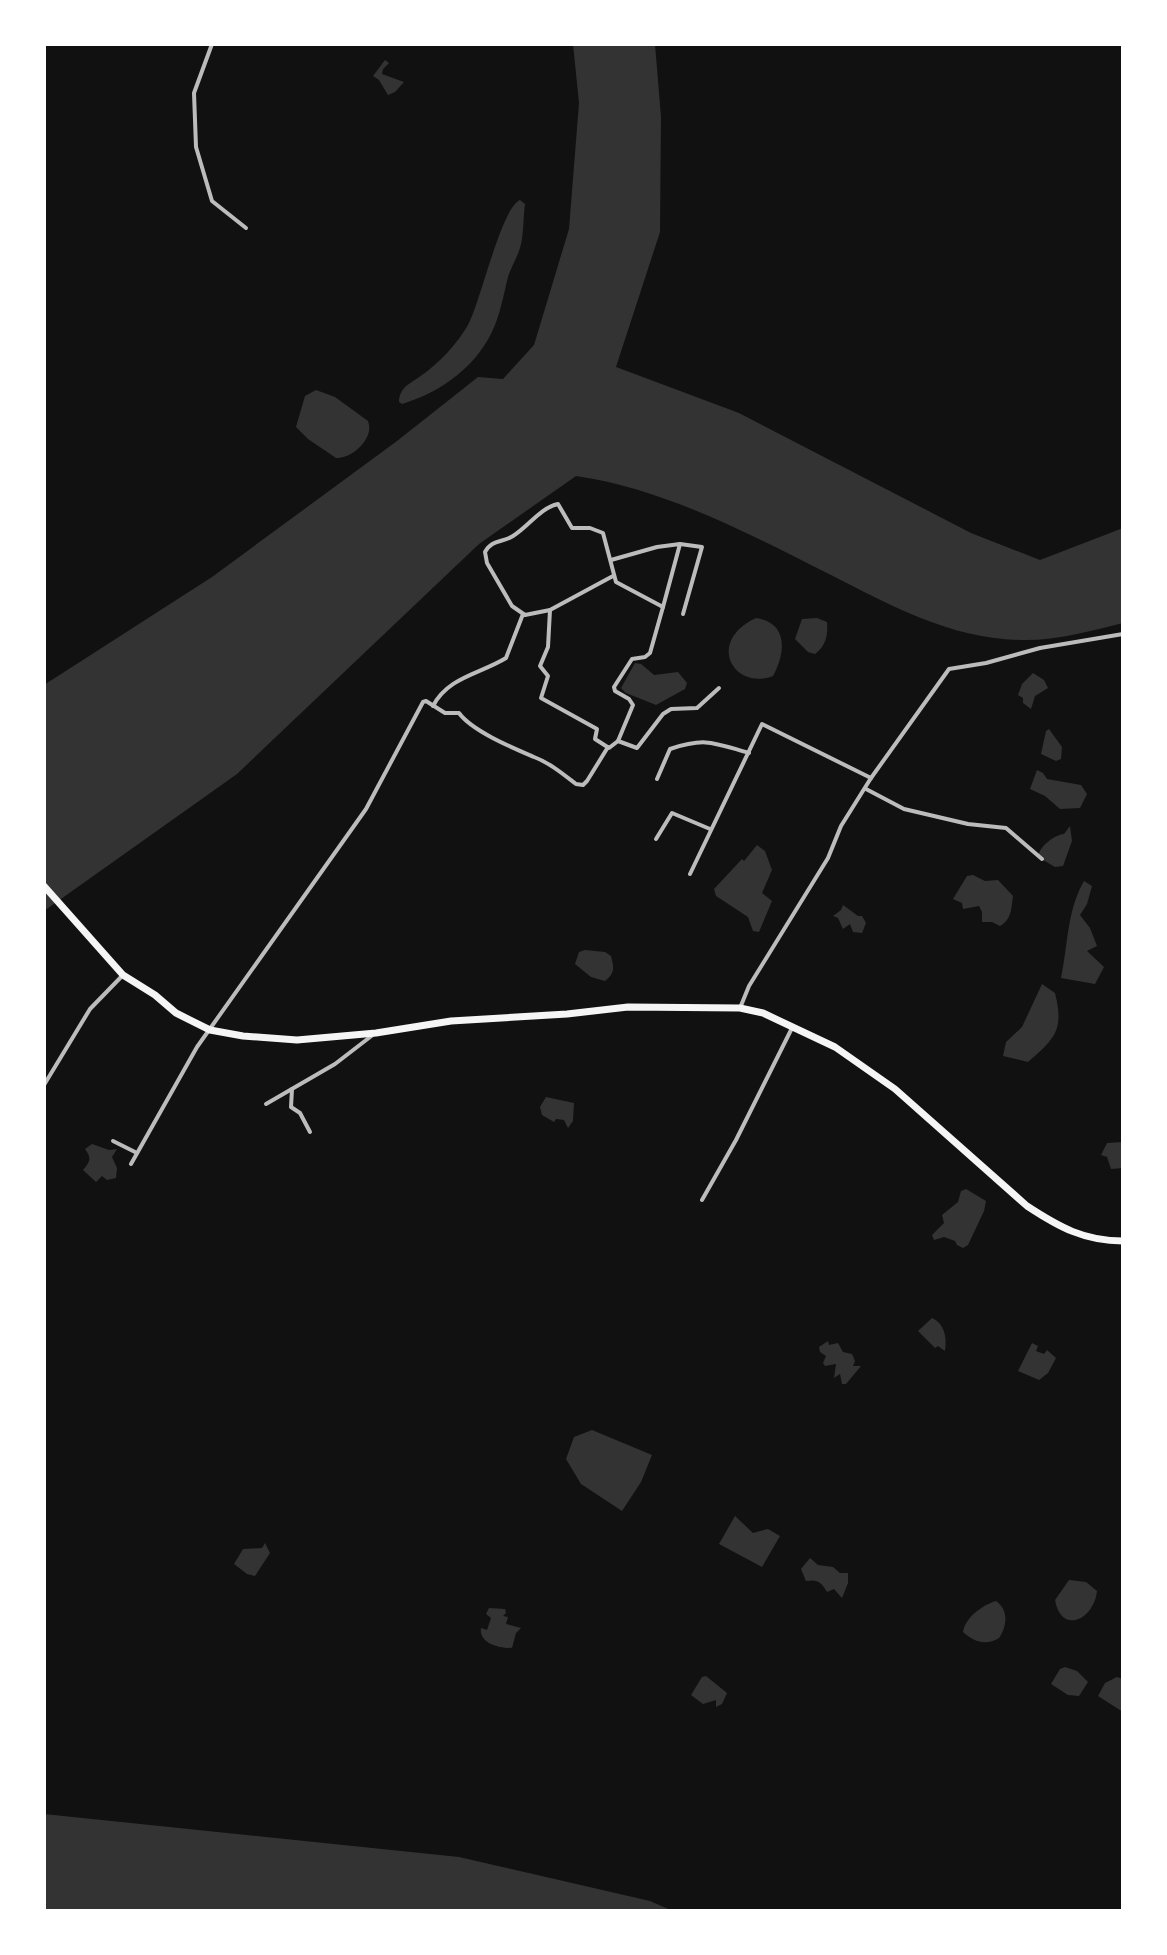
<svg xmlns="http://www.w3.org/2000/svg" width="1167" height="1955" viewBox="0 0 1167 1955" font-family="Literata,serif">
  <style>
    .water { fill: #333 }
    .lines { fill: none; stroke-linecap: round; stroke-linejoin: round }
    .minor { stroke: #bcbcbc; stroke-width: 4 }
    .primary { stroke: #f5f5f5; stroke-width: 7 }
  </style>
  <rect width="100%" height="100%" fill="#111"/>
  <g class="water">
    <path d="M573,44H655L661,117L660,232L616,367L739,413L971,533L1040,560L1123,528V623C1090,631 1055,641 1021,640C951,639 892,606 831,575C751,535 666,489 576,476L479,544L237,774L44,911V685L212,577L397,441L478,377L503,379L534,345L569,229L579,103Z"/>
    <path d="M385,60L389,63L383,69L382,74L404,82L395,92L388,95L379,80L373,76Z"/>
    <path d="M520,200L525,204C523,218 524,234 520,248C517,258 511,267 508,277C504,293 501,310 495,325C479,365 442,392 402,404L399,402C399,396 401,391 406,386C411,382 417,379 422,375C439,363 457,344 468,325C481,301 501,208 520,200Z"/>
    <path d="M316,390L335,397L368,421C375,438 352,459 336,458L308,439L296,427L305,396Z"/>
    <path d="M756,618C788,623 786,652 773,676C734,691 705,642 756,618Z"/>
    <path d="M817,618L827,622C828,635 826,646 815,654L808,652L795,639L802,619Z"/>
    <path d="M635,663L641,664L654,675L678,672L687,683L685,689L656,705L626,693L621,688Z"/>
    <path d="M1033,673L1044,680L1048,688L1035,696L1031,709L1023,703V698L1018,695L1022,684Z"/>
    <path d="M1049,729L1062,747L1061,759L1056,761L1041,754L1046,731Z"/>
    <path d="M1037,770L1043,773L1047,779L1081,785L1087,794L1080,808L1060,809L1045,796L1030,789Z"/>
    <path d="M1070,826L1072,841L1063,866L1055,867L1038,857C1039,847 1054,835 1064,834Z"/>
    <path d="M757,845L765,851L772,870L762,893L772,901L759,932L753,931L748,917L716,896L714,889L742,859L744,861Z"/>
    <path d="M973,875L985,881L998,880L1013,896C1011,909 1012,919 1000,926L992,922H982V912L979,906L963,909L962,903L953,899L967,876Z"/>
    <path d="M1084,881L1092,886L1087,904L1080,915L1090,928L1097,946L1087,951L1104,967L1095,984L1061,978C1068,945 1067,910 1084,881Z"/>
    <path d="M843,905L858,916H862L866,923L862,933L853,932L850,924L843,929L838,918L833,916L841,910Z"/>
    <path d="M585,950L605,952L611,956C614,968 615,973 605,981L591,977L575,964L579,952Z"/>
    <path d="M1042,984L1055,993C1064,1029 1056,1038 1028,1062L1003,1056L1006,1042L1022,1027Z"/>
    <path d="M546,1097L574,1103L573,1121L568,1128L564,1120L556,1119L554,1122L542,1115L540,1107Z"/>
    <path d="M1123,1142V1168L1111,1169L1107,1157L1101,1155L1107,1143Z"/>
    <path d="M92,1144L109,1150L117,1149L112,1157L117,1168L116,1178L107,1180L102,1176L96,1182L83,1170C90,1162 92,1158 85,1149Z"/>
    <path d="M966,1189L986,1201L984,1211L968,1245L963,1248L957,1245L955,1241L944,1237L934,1240L932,1235L944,1223L942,1215L958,1202L961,1191Z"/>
    <path d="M932,1318C945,1324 947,1338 945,1351L938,1346L935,1348L918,1331Z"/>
    <path d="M828,1341L829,1345L838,1343L843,1352L852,1354L855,1361L853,1366H861L846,1384H842L840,1374L834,1378L836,1364L825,1366L823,1363L826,1356L820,1352L819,1347Z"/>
    <path d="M1032,1343L1038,1346L1036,1351L1044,1354L1047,1350L1056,1358L1048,1373L1039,1380L1018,1371Z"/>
    <path d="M592,1430L652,1455L641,1482L622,1511L581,1484L566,1459L574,1437Z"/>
    <path d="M735,1516L753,1533L768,1529L780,1536L762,1567L719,1544Z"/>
    <path d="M265,1543L270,1553L255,1576L247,1574L234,1564L243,1549L262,1548Z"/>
    <path d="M810,1558L818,1565L833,1567L840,1573H848V1583L842,1598L834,1589L827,1592C821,1582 818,1579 806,1581L801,1569Z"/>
    <path d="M1069,1580L1086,1582L1097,1591C1094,1620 1061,1635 1055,1600Z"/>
    <path d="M996,1601C1009,1610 1007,1626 999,1638C986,1646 974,1642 963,1632C965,1618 982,1605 996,1601Z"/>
    <path d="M489,1608L505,1609L506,1613L503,1616L508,1617L506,1624L521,1628L516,1633L512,1648C498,1648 479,1643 481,1628L487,1630L491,1618L486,1614Z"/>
    <path d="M1065,1667L1077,1671L1088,1682L1079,1696L1068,1695L1051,1684L1060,1669Z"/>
    <path d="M706,1676L727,1693L722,1704L716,1707V1700L703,1704L691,1695L702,1677Z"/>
    <path d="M1117,1677L1123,1679V1712L1098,1696L1105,1683Z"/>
    <path d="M44,1814L459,1857L650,1901L673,1911H44Z"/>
  </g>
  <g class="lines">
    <g class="minor">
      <path d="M212,44L194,93L196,147L212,201L246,228"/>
      <path d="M680,544L702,547L683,614"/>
      <path d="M611,560L657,547L680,544L663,607L616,582L603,533L590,528H572L558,504C540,508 529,526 513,536C502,543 492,539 485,552L487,563L512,606L525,615L550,610L613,576"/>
      <path d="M550,610L548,647L540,666L548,676L541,698L597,729L595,739L609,748L618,741L633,705L629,699L615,691L614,687L632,659L645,657L650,653L663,607"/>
      <path d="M433,706C448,677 480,674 506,658L523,614"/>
      <path d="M618,741L637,748L663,714L671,709L697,708L719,688"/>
      <path d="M657,779L670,749C706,737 714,743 749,753"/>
      <path d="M866,789L904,809L968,824L1006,828L1042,859"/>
      <path d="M656,839L672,813L710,829"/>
      <path d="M690,874L762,724L871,778"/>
      <path d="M740,1008L749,986L828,858L841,826L871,778L949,669L986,663L1040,648L1123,634"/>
      <path d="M44,1085L90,1009L123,975"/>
      <path d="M292,1089L291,1107L300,1113L310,1132"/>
      <path d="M266,1104L335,1064L374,1034"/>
      <path d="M113,1141L135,1152"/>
      <path d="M131,1164L197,1047L366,809L423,702L426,701L445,713H459C472,731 513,748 534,757C550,763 563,774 576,784L583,785L587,781L608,747"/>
      <path d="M702,1200L736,1140L792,1028"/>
    </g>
    <path class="primary" d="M44,886L123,975L155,995L176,1013L210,1030L243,1036L297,1040L376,1033L451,1021L567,1014L628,1007L740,1008L763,1013L835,1047L895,1089L1027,1206C1059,1227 1084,1241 1123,1241"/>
  </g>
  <rect width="1167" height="1955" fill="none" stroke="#ffffff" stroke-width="92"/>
</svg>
